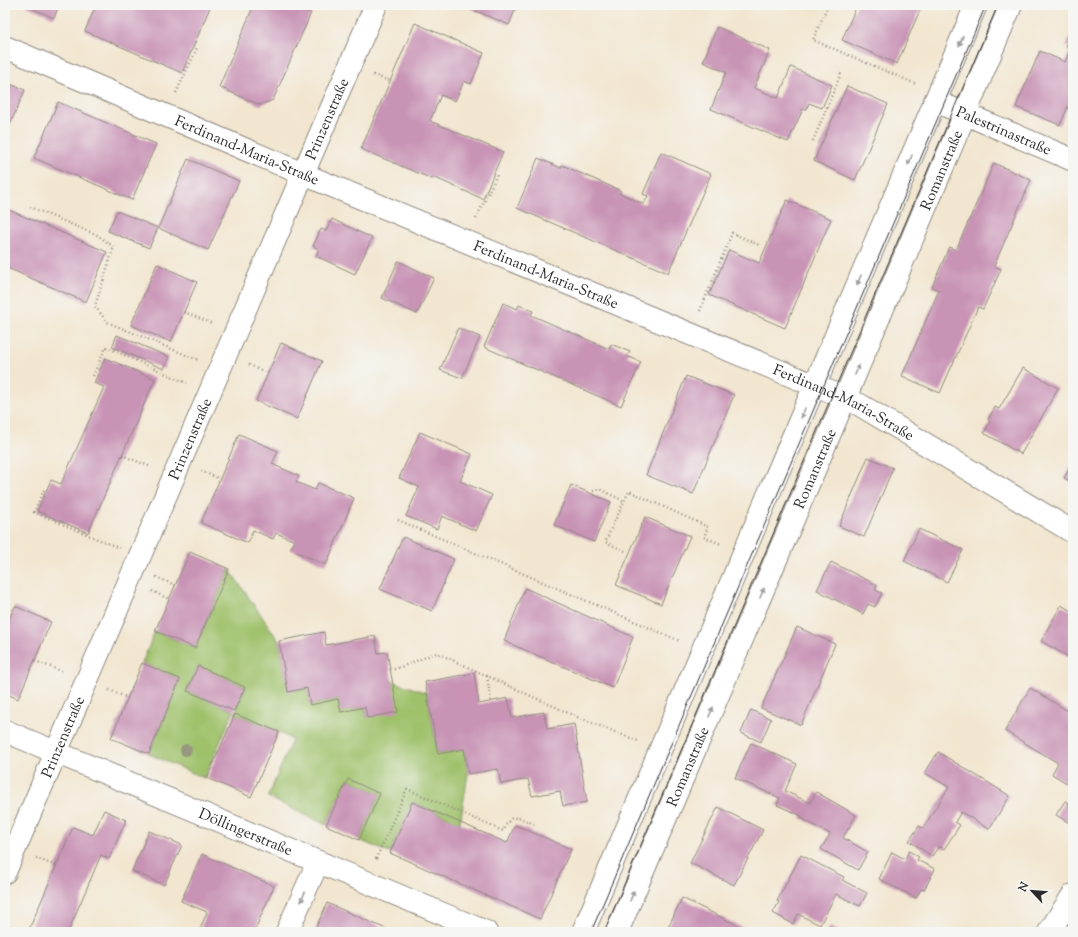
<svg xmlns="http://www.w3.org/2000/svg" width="1078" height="937" viewBox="0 0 1078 937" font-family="'Sorts Mill Goudy',serif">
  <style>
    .green { fill: #9fc16a; stroke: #65764a }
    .building { fill: #c893b5 }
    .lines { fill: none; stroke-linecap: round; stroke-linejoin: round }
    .minor-casing { stroke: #8e887e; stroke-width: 24 }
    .secondary-casing { stroke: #8e887e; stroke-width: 24 }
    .path { stroke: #8e887e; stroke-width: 2.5; stroke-dasharray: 1 3; stroke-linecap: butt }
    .minor { stroke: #fff; stroke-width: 22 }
    .secondary { stroke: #fff; stroke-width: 22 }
    .tram { stroke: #2b2b2b; stroke-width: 1 }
    .tree { fill: #989880 }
    .oneway { fill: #a0a0a0 }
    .labels { text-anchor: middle; stroke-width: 3.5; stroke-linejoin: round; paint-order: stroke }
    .street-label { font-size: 15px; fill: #2b2b2b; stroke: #f6f6f2 }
  </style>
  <rect width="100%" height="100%" fill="#f6f6f2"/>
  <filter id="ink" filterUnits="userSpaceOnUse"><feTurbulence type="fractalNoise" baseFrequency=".025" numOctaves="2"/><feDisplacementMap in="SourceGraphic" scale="8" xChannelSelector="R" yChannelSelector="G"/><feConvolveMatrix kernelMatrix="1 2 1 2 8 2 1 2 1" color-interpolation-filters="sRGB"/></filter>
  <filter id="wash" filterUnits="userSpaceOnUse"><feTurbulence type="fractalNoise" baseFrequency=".012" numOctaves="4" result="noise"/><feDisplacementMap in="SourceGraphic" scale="16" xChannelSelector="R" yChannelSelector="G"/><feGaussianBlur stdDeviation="0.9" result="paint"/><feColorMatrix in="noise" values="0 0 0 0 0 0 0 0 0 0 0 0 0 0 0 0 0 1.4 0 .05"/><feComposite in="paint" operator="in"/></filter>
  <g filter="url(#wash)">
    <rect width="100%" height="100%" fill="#f2e6d0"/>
    <path class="green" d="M229,569L279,641L289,691L307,688L310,705L338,699L341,712L365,707L367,718L392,681L427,693L438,754L464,749L468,774L460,823L413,802L390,853L359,840L380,794L348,779L326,825L268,797L292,740L279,732L235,714L245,687L198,666L187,691L234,711L204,778L149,754L180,679L142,663L155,631L195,648Z"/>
    <g id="blocks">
      <g class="building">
        <path d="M25,5H59L54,18Z"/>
        <path d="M96,5H211L182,73L85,31Z"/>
        <path d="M254,5H291L311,13L273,100L260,105L219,87Z"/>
        <path d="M462,5H517L509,25Z"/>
        <path d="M857,5H922L897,64L842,40Z"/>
        <path d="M415,23L484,53L471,84L464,81L455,101L441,95L430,121L503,152L483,199L433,177L432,179L361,149Z"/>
        <path d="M717,27L770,50L754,88L778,98L791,67L832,85L822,108L809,103L806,110L803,109L788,142L711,109L726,72L703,62Z"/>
        <path d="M1073,29V95L1060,125L1016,107L1040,51L1065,62L1071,48L1066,46Z"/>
        <path d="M5,82L25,90L5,136Z"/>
        <path d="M847,86L888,104L855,180L814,161Z"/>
        <path d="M58,102L156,144L132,200L34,158Z"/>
        <path d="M661,152L711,174L668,273L517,208L538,158L561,168L562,165L621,191L619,193L644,204L648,196L643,194Z"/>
        <path d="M188,159L239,181L208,250L158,228L149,248L108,231L117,211L158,228Z"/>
        <path d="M994,163L1031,180L994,266L1001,269L983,309L978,307L940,393L902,376L939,290L932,287L949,247L956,250Z"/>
        <path d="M787,200L831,219L785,328L709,295L729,250L759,263Z"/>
        <path d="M9,210L107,252L86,302L5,267V219Z"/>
        <path d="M332,219L372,238L355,274L316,256L319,249L313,246L321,229L326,231Z"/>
        <path d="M398,261L434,278L417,314L382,298Z"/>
        <path d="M157,264L197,282L171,342L131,325Z"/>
        <path d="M503,303L517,309L519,305L533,311L531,315L609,349L611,344L630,352L627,356L641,362L621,406L484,347Z"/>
        <path d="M458,328L480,337L462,378L440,370Z"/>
        <path d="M117,335L169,357L164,369L112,347Z"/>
        <path d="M281,343L322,361L297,419L256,401Z"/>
        <path d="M105,358L155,379L88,533L37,511L51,480L61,484L104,387L94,383Z"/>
        <path d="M1023,368L1058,388L1021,454L984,433L990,422L988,420L995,407L999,409Z"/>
        <path d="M686,376L734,395L693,494L646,475Z"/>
        <path d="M420,432L472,454L460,481L492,495L476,531L442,516L437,529L406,516L419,487L399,478Z"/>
        <path d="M239,434L278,451L272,464L299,476L296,482L315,490L318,483L354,498L326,565L290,549L295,541L276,533L273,539L253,530L248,543L201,523Z"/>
        <path d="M868,457L893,468L864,537L839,526Z"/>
        <path d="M1073,463V483L1064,478Z"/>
        <path d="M571,485L611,502L594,542L554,525Z"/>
        <path d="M645,517L690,536L661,604L616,585Z"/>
        <path d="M919,529L963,550L947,582L904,561Z"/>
        <path d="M403,537L454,559L432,611L380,589Z"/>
        <path d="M190,552L229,569L195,648L155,631Z"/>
        <path d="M831,562L877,585L875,590L882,593L875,607L868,604L863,614L817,590Z"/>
        <path d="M525,588L633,637L613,688L504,641Z"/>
        <path d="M1061,605L1073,612V650L1069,657L1041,641Z"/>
        <path d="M15,606L51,622L18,699L5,693V628Z"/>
        <path d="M797,627L835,644L801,725L761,708Z"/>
        <path d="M324,632L326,645L375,636L378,653L387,652L398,712L367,718L365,707L341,712L338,699L310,705L307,688L288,692L279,641Z"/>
        <path d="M142,663L180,679L149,754L111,738Z"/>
        <path d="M198,666L245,687L234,711L187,691Z"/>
        <path d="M474,673L479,704L508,698L512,718L544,712L547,729L574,724L587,802L563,806L560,791L532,796L528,779L501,784L498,769L468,774L464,749L438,754L425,682Z"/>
        <path d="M1030,688L1073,714V787L1052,774L1058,763L1005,731Z"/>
        <path d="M751,710L771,719L761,742L741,733Z"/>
        <path d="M235,714L279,732L251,797L207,778Z"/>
        <path d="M751,743L797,764L785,791L810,803L816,792L856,815L843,838L868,852L858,870L821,849L830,834L801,818L802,816L777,805L780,798L735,778Z"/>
        <path d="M938,752L1010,796L989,829L961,812L955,822L960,825L944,849L939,846L932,856L909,841L919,826L923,828L949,787L925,773Z"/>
        <path d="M348,779L380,794L359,840L326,825Z"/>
        <path d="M1065,801L1073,806V825L1056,815Z"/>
        <path d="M412,802L507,843L515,825L571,849L540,919L390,853Z"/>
        <path d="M718,807L763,830L734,885L690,863Z"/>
        <path d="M104,810L126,820L109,859L101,855L68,932H28L73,827L93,835Z"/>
        <path d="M149,831L182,845L164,885L132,871Z"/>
        <path d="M909,851L919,857L917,860L935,869L924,890L921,889L916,898L879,879L892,852L905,859Z"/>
        <path d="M202,854L274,886L254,932H199L207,912L181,901Z"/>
        <path d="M801,855L844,877L842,880L867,893L860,906L836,894L820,925L798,914L793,924L773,913L779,902L777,901Z"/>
        <path d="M682,898L731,922L751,932H666Z"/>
        <path d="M327,903L393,932H314Z"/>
        <path d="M830,926L841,932H827Z"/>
      </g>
    </g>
  </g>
  <g filter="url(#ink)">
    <use href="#blocks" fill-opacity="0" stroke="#8e887e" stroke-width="1"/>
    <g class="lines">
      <defs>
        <g id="minor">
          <path id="s1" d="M5,47L303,174L845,398L860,405L1073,532"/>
          <path id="s2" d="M935,101L1073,160"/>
          <path id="s3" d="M5,731L486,932"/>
          <path id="s4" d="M5,872L303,174L376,5"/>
          <path d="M287,932L318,862"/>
          <path d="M1049,932L1073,895"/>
        </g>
        <g id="secondary">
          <path d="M583,932L976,5"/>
          <path id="s5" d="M617,932L845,398L1011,5"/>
        </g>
      </defs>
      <use href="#minor" class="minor-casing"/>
      <use href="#secondary" class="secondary-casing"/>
      <g class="path">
        <path d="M828,5L813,40L916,84"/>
        <path d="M373,75L390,81"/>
        <path d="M176,93L198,46"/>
        <path d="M813,141L842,71"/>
        <path d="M30,207L97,235L114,247L95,306L107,322L198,360"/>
        <path d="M476,219L497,175"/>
        <path d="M700,311L732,233L759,245"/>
        <path d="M184,312L213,324"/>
        <path d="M249,365L268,373"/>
        <path d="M93,376L106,347L187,383"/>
        <path d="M122,455L151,467"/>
        <path d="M201,471L220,479"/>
        <path d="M44,490L34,512L119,548"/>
        <path d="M593,491L599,489L624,501"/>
        <path d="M398,520L680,641"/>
        <path d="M625,551L605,542L629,491L708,527L704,537L721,544"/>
        <path d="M156,577L175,585"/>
        <path d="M152,591L169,599"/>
        <path d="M35,661L64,672"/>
        <path d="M390,670C407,666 421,658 437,653L575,716L638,741"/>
        <path d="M487,676L491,702"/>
        <path d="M109,690L128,698"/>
        <path d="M36,858L56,866"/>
        <path d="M376,859L407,789L503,831L507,823L512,818H520L534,824"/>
      </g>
      <use href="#minor" class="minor"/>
      <use href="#secondary" class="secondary"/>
      <g class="tram">
        <path d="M591,932L986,5"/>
        <path d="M604,932L998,5"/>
      </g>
    </g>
    <circle class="tree" cx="186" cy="750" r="6"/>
    <defs><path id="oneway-solid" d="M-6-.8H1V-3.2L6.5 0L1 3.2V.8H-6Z"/></defs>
    <g class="oneway">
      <use href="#oneway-solid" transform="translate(961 41) rotate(113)"/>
      <use href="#oneway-solid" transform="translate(910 160) rotate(113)"/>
      <use href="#oneway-solid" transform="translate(859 280) rotate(113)"/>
      <use href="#oneway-solid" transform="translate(857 370) rotate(-67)"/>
      <use href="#oneway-solid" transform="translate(803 413) rotate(113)"/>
      <use href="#oneway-solid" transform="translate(762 593) rotate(-67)"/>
      <use href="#oneway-solid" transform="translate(711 712) rotate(-67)"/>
      <use href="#oneway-solid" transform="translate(632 896) rotate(-67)"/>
      <use href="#oneway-solid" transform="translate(303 897) rotate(113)"/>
    </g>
  </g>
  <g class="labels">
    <g class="street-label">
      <text dy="5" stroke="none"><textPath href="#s4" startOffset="819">Prinzenstraße</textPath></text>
      <text dy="5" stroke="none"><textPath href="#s2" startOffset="75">Palestrinastraße</textPath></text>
      <text dy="5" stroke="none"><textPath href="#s1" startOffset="263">Ferdinand-Maria-Straße</textPath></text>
      <text dy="5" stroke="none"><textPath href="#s5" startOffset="828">Romanstraße</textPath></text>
      <text dy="5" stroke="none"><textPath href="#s1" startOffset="587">Ferdinand-Maria-Straße</textPath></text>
      <text dy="5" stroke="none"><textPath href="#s1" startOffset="911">Ferdinand-Maria-Straße</textPath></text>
      <text dy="5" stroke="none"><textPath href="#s4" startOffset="471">Prinzenstraße</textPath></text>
      <text dy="5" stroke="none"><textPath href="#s5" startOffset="504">Romanstraße</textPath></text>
      <text dy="5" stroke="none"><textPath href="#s4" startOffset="147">Prinzenstraße</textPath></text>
      <text dy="5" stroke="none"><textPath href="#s5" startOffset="180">Romanstraße</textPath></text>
      <text dy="5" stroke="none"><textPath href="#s3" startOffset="261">Döllingerstraße</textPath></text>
    </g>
  </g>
  <rect width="1078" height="937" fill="none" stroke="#f6f6f2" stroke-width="20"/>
  <g transform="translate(1032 891) rotate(296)" stroke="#f6f6f2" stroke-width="3" paint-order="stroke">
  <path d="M0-3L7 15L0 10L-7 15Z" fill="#2b2b2b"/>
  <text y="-6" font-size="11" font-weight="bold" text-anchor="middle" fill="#2b2b2b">N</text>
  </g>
</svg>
